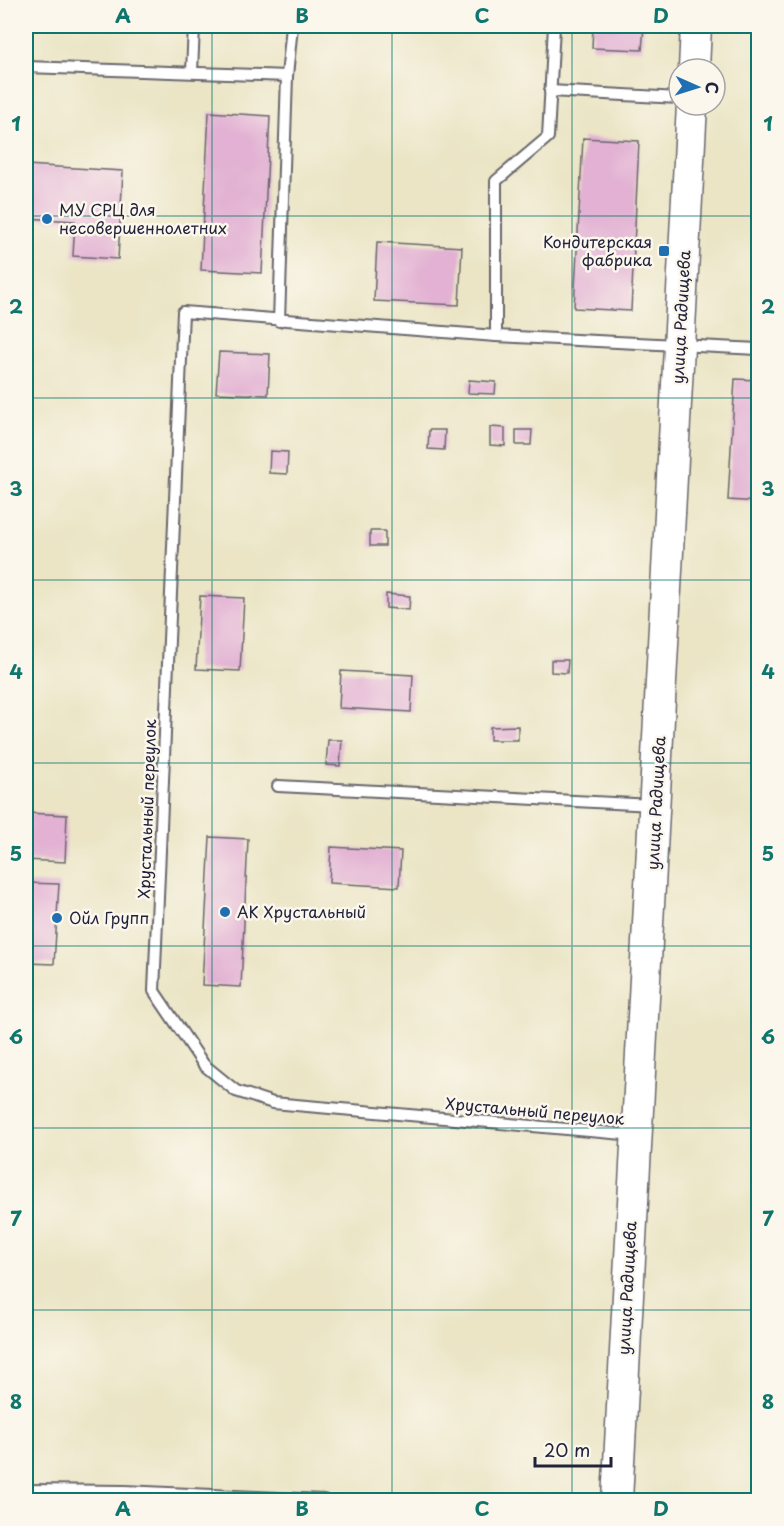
<svg xmlns="http://www.w3.org/2000/svg" width="784" height="1526" viewBox="0 0 784 1526" font-family="'Playpen Sans',sans-serif">
  <style>
    .building { fill: #e2b1d3 }
    .lines { fill: none; stroke-linecap: round; stroke-linejoin: round }
    .lane-casing { stroke: #68666c; stroke-width: 14 }
    .secondary-casing { stroke: #68666c; stroke-width: 33 }
    .lane { stroke: #fff; stroke-width: 10 }
    .secondary { stroke: #fff; stroke-width: 30 }
    .grid { fill: none; stroke: #0f766e; stroke-width: 1.5; stroke-opacity: 0.55 }
    .poi-dot { fill: #1f6fb2; stroke: #fbf7ec; stroke-width: 2 }
    .labels { text-anchor: middle; stroke-width: 5; stroke-linejoin: round; paint-order: stroke }
    .poi-label { font-size: 16px; fill: #22223b; stroke: #fbf7ec; text-anchor: start }
    .street-label { font-size: 16px; fill: #22223b; stroke: #fbf7ec }
    .neatline { fill: none; stroke: #0f766e; stroke-width: 2 }
    .grid-label { font-size: 20px; text-anchor: middle; font-weight: bold; fill: #0f766e }
  </style>
  <rect width="100%" height="100%" fill="#fbf7ec"/>
  <filter id="ink" filterUnits="userSpaceOnUse"><feTurbulence type="fractalNoise" baseFrequency=".0167" numOctaves="2"/><feDisplacementMap in="SourceGraphic" scale="12" xChannelSelector="R" yChannelSelector="G"/><feConvolveMatrix kernelMatrix="1 2 1 2 8 2 1 2 1" color-interpolation-filters="sRGB"/></filter>
  <filter id="wash" filterUnits="userSpaceOnUse"><feTurbulence type="fractalNoise" baseFrequency=".008" numOctaves="4" result="noise"/><feDisplacementMap in="SourceGraphic" scale="24" xChannelSelector="R" yChannelSelector="G"/><feGaussianBlur stdDeviation="1.35" result="paint"/><feColorMatrix in="noise" values="0 0 0 0 0 0 0 0 0 0 0 0 0 0 0 0 0 1.4 0 .05"/><feComposite in="paint" operator="in"/></filter>
  <g filter="url(#wash)">
    <rect width="100%" height="100%" fill="#ebe5c6"/>
    <g id="blocks">
      <g class="building">
        <path d="M229,26H261L260,29L229,27Z"/>
        <path d="M593,26H644L642,50L592,48Z"/>
        <path d="M209,112L270,116L262,273L201,270Z"/>
        <path d="M583,138L639,141L631,311L574,308Z"/>
        <path d="M26,165L123,171L118,259L73,256L75,221L26,218Z"/>
        <path d="M377,242L462,247L459,305L374,301Z"/>
        <path d="M219,352L270,354L268,395L216,393Z"/>
        <path d="M735,379L758,380V502L728,500Z"/>
        <path d="M469,380L496,382L495,394L468,393Z"/>
        <path d="M490,427L505,428V446L490,445Z"/>
        <path d="M429,430H445L444,450L428,449Z"/>
        <path d="M516,430H532L531,445H516Z"/>
        <path d="M270,451L288,452L287,474L269,473Z"/>
        <rect x="370" y="531" width="15" height="15"/>
        <path d="M386,594L410,596L409,610L386,608Z"/>
        <path d="M200,596L244,598L240,671L196,669Z"/>
        <path d="M551,660H568L567,673L551,672Z"/>
        <path d="M341,671L413,675L411,712L339,708Z"/>
        <path d="M518,726V740H490V727Z"/>
        <path d="M328,740H342L340,766L326,765Z"/>
        <path d="M26,813L67,815L65,862L26,860Z"/>
        <path d="M210,837L248,839L241,987L202,985Z"/>
        <path d="M331,847L401,851L399,887L329,883Z"/>
        <path d="M26,883L59,884L54,964L26,963Z"/>
        <path d="M26,1000H29L27,1024H26Z"/>
      </g>
    </g>
  </g>
  <g filter="url(#ink)">
    <use href="#blocks" fill-opacity="0" stroke="#68666c" stroke-width="1.5"/>
    <g class="lines">
      <defs>
        <g id="lane">
          <path d="M554,26L548,137L496,181V336L758,349"/>
          <path d="M26,67L287,76L292,26"/>
          <path d="M192,72L194,26"/>
          <path d="M550,91L679,98"/>
          <path d="M279,321L287,76"/>
          <path d="M496,336L183,312L154,991L204,1065L236,1091L273,1103L635,1135"/>
          <path d="M278,786L653,805"/>
          <path d="M26,1490L124,1491L324,1500"/>
        </g>
        <g id="secondary">
          <path d="M694,69L696,26"/>
          <path d="M617,1500L692,105"/>
        </g>
      </defs>
      <use href="#lane" class="lane-casing"/>
      <use href="#secondary" class="secondary-casing"/>
      <use href="#lane" class="lane"/>
      <use href="#secondary" class="secondary"/>
    </g>
  </g>
  <path class="grid" d="M212,26V1500M392,26V1500M572,26V1500M26,216H758M26,398H758M26,580H758M26,763H758M26,946H758M26,1128H758M26,1310H758"/>
  <g class="poi-dot">
    <circle cx="47" cy="219" r="6"/>
    <rect x="658" y="245" width="12" height="12" rx="3"/>
    <circle cx="225" cy="912" r="6"/>
    <circle cx="57" cy="918" r="6"/>
  </g>
  <g class="labels">
    <g class="poi-label">
      <text x="59" y="216">МУ СРЦ для<tspan x="59" dy="18">несовершеннолетних</tspan></text>
      <text x="652" y="248" text-anchor="end">Кондитерская<tspan x="652" dy="18">фабрика</tspan></text>
      <text x="237" y="918">АК Хрустальный</text>
      <text x="69" y="924">Ойл Групп</text>
    </g>
    <g class="street-label">
      <text transform="translate(681 317) rotate(-87)" y="6">улица Радищева</text>
      <text transform="translate(656 803) rotate(-87)" y="6">улица Радищева</text>
      <text transform="translate(147 809) rotate(-88)" y="6">Хрустальный переулок</text>
      <text transform="translate(535 1111) rotate(5)" y="6">Хрустальный переулок</text>
      <text transform="translate(627 1288) rotate(-87)" y="6">улица Радищева</text>
    </g>
  </g>
  <rect width="784" height="1526" fill="none" stroke="#fbf7ec" stroke-width="66"/>
  <g transform="translate(697 87) rotate(93)"><circle r="28" fill="#fbf7ec" stroke="#a4a2a5" stroke-width="1.5"/>
  <path d="M0-4.5L10 22L0 15L-10 22Z" fill="#1f6fb2"/>
  <text y="-9" font-size="16" font-weight="bold" text-anchor="middle" fill="#22223b">С</text>
  </g>
  <path d="M535 1457v9h76v-9" fill="none" stroke="#22223b" stroke-width="3"/>
  <text x="544" y="1457" font-size="18" fill="#22223b" stroke="#fbf7ec" stroke-width="4.5" paint-order="stroke">20 m</text>
  <rect x="33" y="33" width="718" height="1460" class="neatline"/>
  <g class="grid-label">
    <text x="123" y="23">A</text>
    <text x="302" y="23">B</text>
    <text x="482" y="23">C</text>
    <text x="661" y="23">D</text>
    <text x="16" y="131">1</text>
    <text x="768" y="131">1</text>
    <text x="16" y="314">2</text>
    <text x="768" y="314">2</text>
    <text x="16" y="496">3</text>
    <text x="768" y="496">3</text>
    <text x="16" y="679">4</text>
    <text x="768" y="679">4</text>
    <text x="16" y="861">5</text>
    <text x="768" y="861">5</text>
    <text x="16" y="1044">6</text>
    <text x="768" y="1044">6</text>
    <text x="16" y="1226">7</text>
    <text x="768" y="1226">7</text>
    <text x="16" y="1409">8</text>
    <text x="768" y="1409">8</text>
    <text x="123" y="1516">A</text>
    <text x="302" y="1516">B</text>
    <text x="482" y="1516">C</text>
    <text x="661" y="1516">D</text>
  </g>
</svg>
